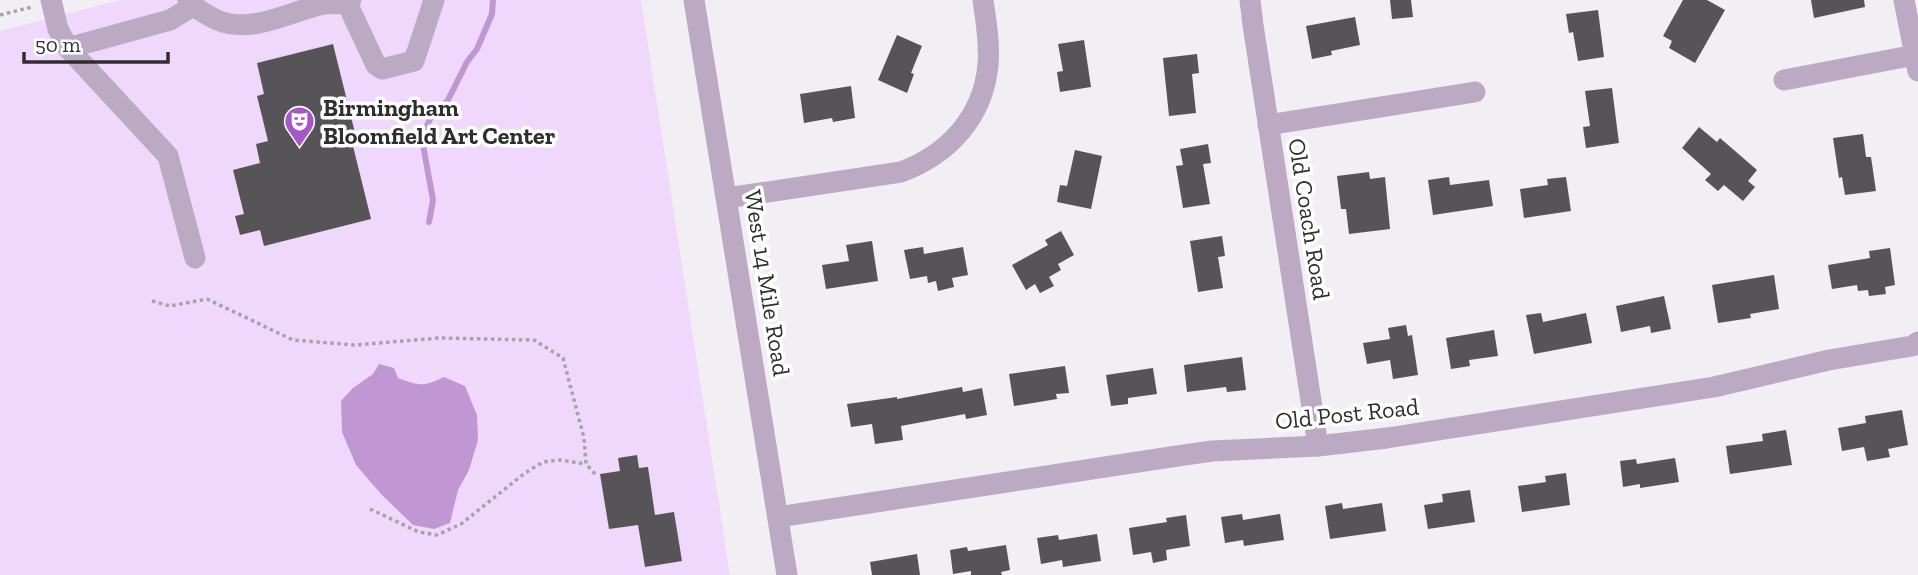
<svg xmlns="http://www.w3.org/2000/svg" width="1918" height="575" viewBox="0 0 1918 575" font-family="'Zilla Slab',serif">
  <style>
    .green { fill: #f0d8fc }
    .water { fill: #c097d3 }
    .lines { fill: none; stroke-linecap: round; stroke-linejoin: round }
    .stream { stroke: #c097d3; stroke-width: 6 }
    .building { fill: #575458 }
    .path { stroke: #a5a3a7; stroke-width: 3.5; stroke-dasharray: 3.5 3.5; stroke-linecap: butt }
    .minor { stroke: #bcaac5; stroke-width: 21 }
    .labels { text-anchor: middle; stroke-width: 7; stroke-linejoin: round; paint-order: stroke }
    .poi-label { font-size: 24px; font-weight: bold; fill: #2f2e2f; stroke: #fff; text-anchor: start }
    .street-label { font-size: 24px; fill: #2f2e2f; stroke: #fff }
  </style>
  <rect width="100%" height="100%" fill="#f2eff4"/>
  <path class="green" d="M120,0H641L730,575H0V31Z"/>
  <path class="water" d="M379,364L394,368L398,378C420,386 423,387 444,377L465,386L477,415L478,440L469,470L458,490L450,523L434,529L413,525L381,494L356,465L342,432L341,401L353,388L373,374Z"/>
  <g class="lines">
    <path class="stream" d="M429,222L433,200L423,145V135L430,119L448,100L467,62L477,49L492,14L493,0"/>
  </g>
  <g class="building">
    <path d="M1390,0H1411L1413,17L1392,19Z"/>
    <path d="M1683,0H1707L1725,10L1695,63L1669,48L1672,41L1663,36Z"/>
    <path d="M1811,0H1864L1865,7L1814,18Z"/>
    <path d="M1598,10L1604,57L1578,61L1573,32L1569,33L1566,14Z"/>
    <path d="M1355,17L1360,45L1331,51L1332,55L1312,59L1306,26Z"/>
    <path d="M897,35L922,46L911,73L914,74L907,93L878,80Z"/>
    <path d="M1084,40L1091,87L1060,92L1057,72L1063,71L1058,44Z"/>
    <path d="M333,44L357,141L352,142L371,219L264,246L260,230L240,235L235,216L244,214L233,170L260,163L256,144L268,141L257,96L264,94L257,63Z"/>
    <path d="M1197,54L1199,73L1192,74L1196,113L1169,116L1163,58Z"/>
    <path d="M851,86L855,118L833,122L832,118L804,123L800,94Z"/>
    <path d="M1612,88L1619,143L1586,148L1583,127L1590,126L1585,91Z"/>
    <path d="M1699,127L1717,142L1720,138L1757,170L1748,181L1755,187L1743,201L1724,185L1718,191L1705,180L1711,174L1682,148Z"/>
    <path d="M1863,134L1866,157H1871L1876,191L1845,195L1842,177L1839,178L1833,138Z"/>
    <path d="M1208,144L1211,163L1203,164L1210,204L1183,208L1176,166L1183,165L1180,149Z"/>
    <path d="M1075,150L1102,156L1091,209L1057,202L1060,185L1067,186Z"/>
    <path d="M1369,172L1370,179L1385,177L1390,229L1349,234L1346,209H1341L1337,176Z"/>
    <path d="M1449,177L1450,185L1489,180L1493,206L1433,215L1428,180Z"/>
    <path d="M1566,177L1571,211L1524,218L1520,189L1548,185L1547,179Z"/>
    <path d="M1061,231L1074,255L1058,264L1061,270L1049,277L1054,286L1040,293L1035,284L1026,290L1012,265L1048,245L1045,240Z"/>
    <path d="M1222,236L1225,256L1218,257L1223,288L1198,292L1190,241Z"/>
    <path d="M872,241L878,281L826,289L822,265L849,261L846,245Z"/>
    <path d="M923,247L924,254L963,247L968,275L952,278L954,287L938,291L936,281L928,283L927,276L910,279L904,250Z"/>
    <path d="M1890,248L1895,285L1885,287L1886,294L1869,296L1868,290L1858,291L1857,285L1832,289L1828,265L1870,258L1869,251Z"/>
    <path d="M1774,275L1779,309L1750,314L1751,318L1718,323L1712,285Z"/>
    <path d="M1664,296L1671,329L1651,333L1650,326L1621,332L1616,306Z"/>
    <path d="M1541,313L1543,322L1586,313L1592,343L1534,354L1526,315Z"/>
    <path d="M1406,325L1408,336L1412,335L1418,375L1393,379L1390,360L1367,364L1363,343L1390,339L1388,328Z"/>
    <path d="M1494,330L1498,356L1469,360L1470,366L1451,369L1446,338Z"/>
    <path d="M1242,357L1246,390L1227,392L1226,387L1187,392L1184,365Z"/>
    <path d="M1065,366L1069,393L1056,394L1057,399L1014,406L1009,374Z"/>
    <path d="M1153,368L1157,394L1128,398V404L1111,406L1106,375Z"/>
    <path d="M962,387L963,392L982,388L987,415L966,419L965,414L901,426L903,440L875,444L872,424L851,427L847,404L897,397V399Z"/>
    <path d="M1902,410L1908,445L1888,449L1890,457L1867,461L1864,447L1842,451L1838,428L1866,423L1865,416Z"/>
    <path d="M1786,430L1792,465L1730,474L1726,446L1763,441L1762,434Z"/>
    <path d="M637,455L639,468L648,467L655,515L674,512L682,561L645,567L638,525L609,529L600,474L620,471L618,458Z"/>
    <path d="M1675,458L1679,482L1640,488V484L1623,487L1620,461L1636,459L1637,464Z"/>
    <path d="M1566,473L1570,505L1522,512L1518,486L1546,482L1545,476Z"/>
    <path d="M1470,490L1475,522L1428,529L1424,505L1443,502L1442,494Z"/>
    <path d="M1342,503L1343,509L1382,503L1386,531L1330,539L1325,506Z"/>
    <path d="M1242,514L1243,520L1280,514L1284,540L1244,546L1243,540L1225,543L1221,517Z"/>
    <path d="M1186,515L1190,546L1166,550L1167,560L1153,563L1151,552L1133,555L1129,528L1167,522L1166,518Z"/>
    <path d="M1097,534L1101,561L1063,567L1062,560L1041,564L1037,538L1058,535L1059,540Z"/>
    <path d="M1006,545L1010,570L1001,572L1002,575H971V571L953,574L950,550L967,547L968,551Z"/>
    <path d="M917,554L920,575H872L870,562Z"/>
  </g>
  <g class="lines">
    <g class="path">
      <path d="M0,15L32,7"/>
      <path d="M152,301L170,306L207,299L293,340L355,345L439,338L534,340L563,358L584,438L586,464L595,474"/>
      <path d="M370,509L419,532L437,535L461,524L525,473L543,462L560,460L586,464"/>
    </g>
    <g class="minor">
      <path d="M51,0L58,29L68,48L170,20L193,6L188,0"/>
      <path d="M694,0L787,575"/>
      <path d="M1250,0L1253,25L1318,446"/>
      <path d="M1904,0L1918,71"/>
      <path d="M347,3L376,65L382,69L414,61L434,0"/>
      <path d="M193,6C201,11 208,16 217,20C252,35 290,11 324,4C333,3 343,6 351,0"/>
      <path d="M68,48L168,156L195,258"/>
      <path d="M1784,80L1915,55"/>
      <path d="M1268,125L1475,92"/>
      <path d="M727,198L901,172C949,154 983,117 988,65C990,44 986,21 983,0"/>
      <path d="M778,517L1164,458L1212,451L1318,446L1387,438L1714,387L1829,360L1912,346L1918,342"/>
    </g>
  </g>
  <defs>
    <symbol id="theatre-pin" viewBox="-11 -11 22 30"><path d="M0 17L-7.5 6A9.5 9.5 0 1 1 7.5 6Z" fill="#a656c7" stroke="#fff"/><path d="M-5-5.5Q0-4 5-5.5V0Q5 5 0 6Q-5 5-5 0ZM-3.3-2.5H-1v1.5H-3.3ZM1-2.5H3.3v1.5H1ZM-2.8 1Q0 5.5 2.8 1Z" fill="#fff"/></symbol>
  </defs>
  <g fill-rule="evenodd">
    <use href="#theatre-pin" x="282" y="104" width="35" height="47"/>
  </g>
  <g class="labels">
    <g class="poi-label">
      <text x="323" y="116">Birmingham<tspan x="323" dy="28">Bloomfield Art Center</tspan></text>
    </g>
    <g class="street-label">
      <text transform="translate(1309 219) rotate(81)" y="8">Old Coach Road</text>
      <text transform="translate(767 283) rotate(81)" y="8">West 14 Mile Road</text>
      <text transform="translate(1347 414) rotate(-6)" y="8">Old Post Road</text>
    </g>
  </g>
  <path d="M24 52v10h144v-10" fill="none" stroke="#2f2e2f" stroke-width="3.5"/>
  <text x="35" y="52" font-size="21" fill="#2f2e2f" stroke="#ffffff" stroke-width="5" paint-order="stroke">50 m</text>
</svg>
